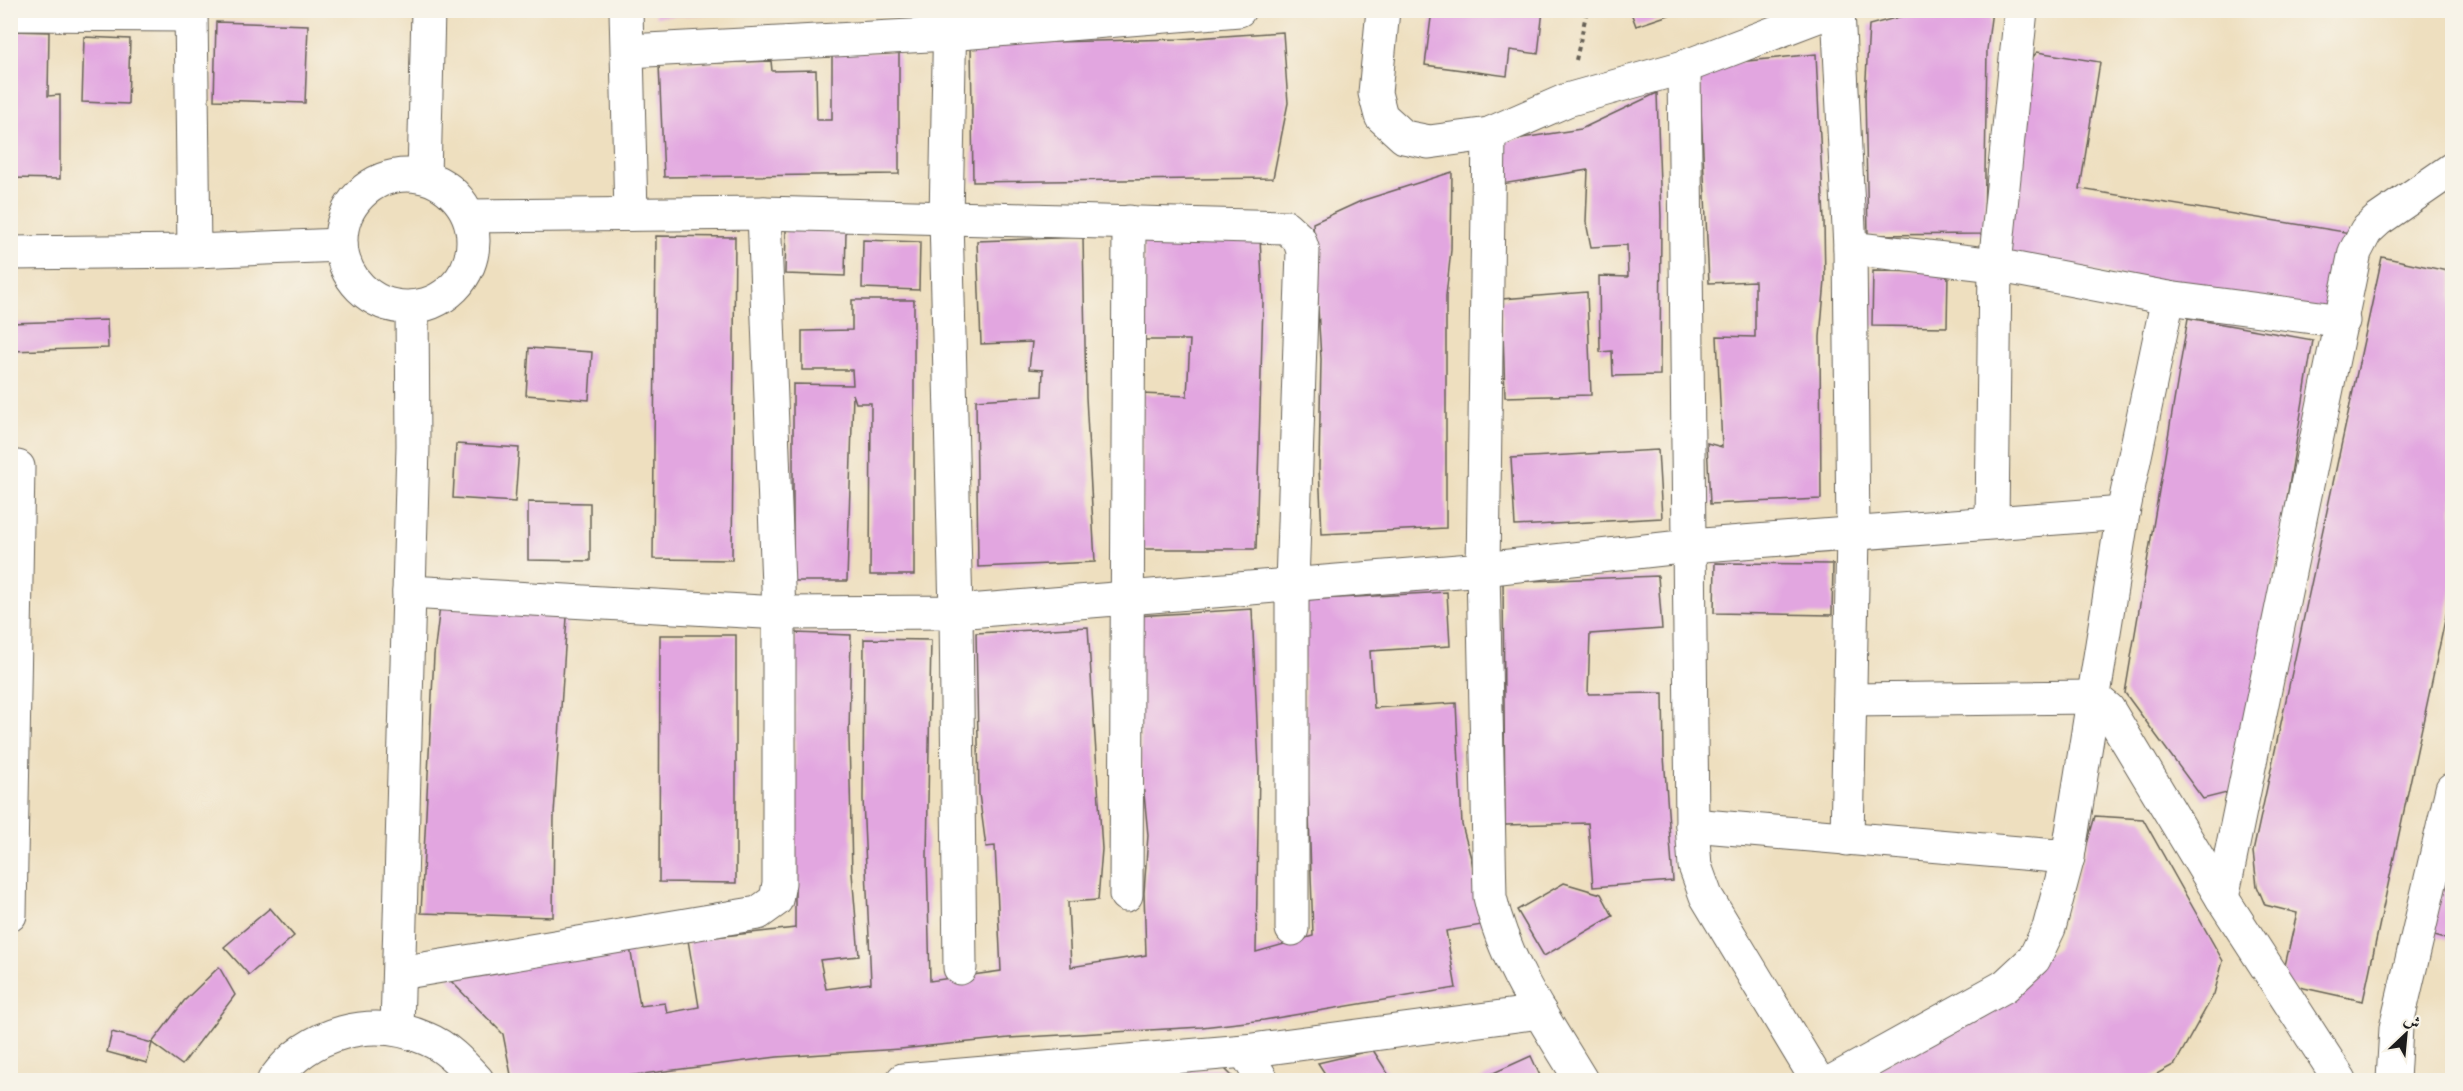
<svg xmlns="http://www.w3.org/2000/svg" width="2463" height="1091" viewBox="0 0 2463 1091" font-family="'IM FELL French Canon',Amiri,serif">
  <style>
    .building { fill: #e2a6e0 }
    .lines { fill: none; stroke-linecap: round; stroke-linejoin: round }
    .minor-casing { stroke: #666055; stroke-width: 35 }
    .path { stroke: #666055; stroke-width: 4; stroke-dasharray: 4.5 4.5; stroke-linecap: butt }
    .minor { stroke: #fff; stroke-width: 33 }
  </style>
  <rect width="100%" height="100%" fill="#f7f3e8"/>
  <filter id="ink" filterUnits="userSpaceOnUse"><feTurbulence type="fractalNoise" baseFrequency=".0167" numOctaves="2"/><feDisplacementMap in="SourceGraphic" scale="12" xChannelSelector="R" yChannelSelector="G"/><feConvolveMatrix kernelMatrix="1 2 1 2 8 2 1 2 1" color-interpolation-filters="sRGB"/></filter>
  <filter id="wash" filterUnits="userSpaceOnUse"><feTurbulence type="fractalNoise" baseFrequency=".008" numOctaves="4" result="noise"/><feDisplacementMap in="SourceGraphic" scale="24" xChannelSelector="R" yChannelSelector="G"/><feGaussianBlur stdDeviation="1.35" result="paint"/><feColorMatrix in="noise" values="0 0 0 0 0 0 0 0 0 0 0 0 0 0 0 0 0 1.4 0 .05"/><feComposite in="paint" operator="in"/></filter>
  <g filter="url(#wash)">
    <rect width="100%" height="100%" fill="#eedfbf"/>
    <g id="blocks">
      <g class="building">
        <path d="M655,10H743V12L655,17Z"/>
        <path d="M1432,10H1543L1538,54L1510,50L1507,76L1425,65Z"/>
        <path d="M1630,10H1681V11L1636,26Z"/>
        <path d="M1925,10H1992L1987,50L1984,234L1868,235L1865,96L1869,25Z"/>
        <path d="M216,22L308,25L305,103L214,100Z"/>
        <path d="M13,31L49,32L48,96L60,95V179L10,178Z"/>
        <path d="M1283,32L1288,103L1273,178L973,182L971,44L1180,39Z"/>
        <path d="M84,37L130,39L128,104L82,102Z"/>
        <path d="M832,52L899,53V174L664,177L659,65L771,61L772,71L816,70L817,120H832Z"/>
        <path d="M2037,52L2100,62L2080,189L2351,233L2338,312L1997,255L2028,63Z"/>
        <path d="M1816,54L1824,221L1825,281L1820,337L1821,499L1710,504L1707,443L1722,447L1717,336L1755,337V281L1709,283L1699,66Z"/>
        <path d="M1657,93L1661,216L1660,375L1613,376L1612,351L1600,352L1599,276L1628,277L1627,245L1591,247L1586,222L1588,170L1502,184L1496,142L1581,129Z"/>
        <path d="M1452,172L1451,250L1446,296V528L1322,534L1319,468L1321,359L1313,223L1361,201Z"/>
        <path d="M786,229L846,231L845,276L785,274Z"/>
        <path d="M656,236L735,237L732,560L653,559Z"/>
        <path d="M1144,236L1260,237L1263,303L1256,549H1141L1142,394L1187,396L1190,340H1144Z"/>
        <path d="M1083,237L1086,397L1095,562L978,567L976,400L1042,396L1043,370L1029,369L1032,342L981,344L977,241Z"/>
        <path d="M863,240L920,242L919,290L862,288Z"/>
        <path d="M2382,257L2452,272V588L2363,1001L2281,983L2297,913L2265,905L2257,886L2253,852Z"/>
        <path d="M1873,271L1948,272L1947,327L1872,326Z"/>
        <path d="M1587,292L1591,395L1505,397L1502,299Z"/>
        <path d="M852,300H914V575H870L871,403H856L853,394L847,581H793V384L853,385L852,370H802V331L852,330Z"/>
        <path d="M2188,318L2313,340L2239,790L2203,799L2125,693Z"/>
        <path d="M107,320L108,348L10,351V323Z"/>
        <path d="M529,348L592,352L589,400L526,395Z"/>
        <path d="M456,444L519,448L515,502L453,498Z"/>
        <path d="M1658,450L1662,518L1515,526L1511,458Z"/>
        <path d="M528,502L590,503V561L528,560Z"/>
        <path d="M1715,563L1833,564L1832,615L1714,613Z"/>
        <path d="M1658,576L1662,629L1590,634L1588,694L1663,693L1664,756L1673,881L1593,887L1588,823L1505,825L1503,582Z"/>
        <path d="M1447,592L1450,646L1370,651L1374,708L1456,703L1462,825L1472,862L1482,925L1446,931L1456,988L1264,1020L1202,1027L1009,1038L900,1049L777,1057L595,1080H512L503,1034L447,977L630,947L640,1006L665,1003L667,1013L699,1007L688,940L795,928V633L851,635L849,736L852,873L859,956L820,960L826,989L871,983L863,799L864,639L931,640L927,856L930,981L1001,971L995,846L986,847L979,794L976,633L1088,627L1102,849L1098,900L1068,902L1071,967L1146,955L1144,893L1148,835L1142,773L1136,616L1252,609L1259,767L1256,952L1313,936L1302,600Z"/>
        <path d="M440,606L567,617L554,814L553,917L421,913L434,655Z"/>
        <path d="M660,635H736V883L659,882Z"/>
        <path d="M2095,816L2143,819L2223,961L2214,994L2175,1064L2146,1080H1861L2057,948Z"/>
        <path d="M2449,862L2452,863V941L2431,935Z"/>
        <path d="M1564,883L1601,894L1613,916L1544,956L1517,910Z"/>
        <path d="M270,908L294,936L249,975L224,947Z"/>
        <path d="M219,967L235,995L182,1065L152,1043L184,1001Z"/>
        <path d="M112,1032L152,1043L147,1063L107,1052Z"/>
        <path d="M1373,1050L1392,1080H1329L1318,1063Z"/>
        <path d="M1531,1056L1542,1080H1478Z"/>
        <path d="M1224,1068L1236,1080H1111L1137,1074Z"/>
      </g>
    </g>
  </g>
  <g filter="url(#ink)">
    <use href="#blocks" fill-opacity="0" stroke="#666055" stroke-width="1.5"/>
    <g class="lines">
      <defs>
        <g id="minor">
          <path d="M191,10L194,251L341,245"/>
          <path d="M626,10L631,214"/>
          <path d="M950,10L946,219L956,612L960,968"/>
          <path d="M1383,10L1375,93L1381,116L1404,137L1429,142L1489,134L1567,100L1684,67L1834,10"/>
          <path d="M1838,10L1850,248L1853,534L1847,839"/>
          <path d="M10,14L191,15"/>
          <path d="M628,51L948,34L1239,10"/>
          <path d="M1684,67L1692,825L1695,866L1706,896L1817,1080"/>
          <path d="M1489,134L1483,569L1490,897C1505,964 1546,1022 1581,1080"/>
          <circle cx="407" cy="241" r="66"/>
          <path d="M424,177L428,10"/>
          <path d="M469,216L764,213L1286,227L1299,239L1303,251L1292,584V929"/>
          <path d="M1850,248L1995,265L2168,298L2343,321"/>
          <path d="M10,253L194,251"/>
          <path d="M10,466L18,467L10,915"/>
          <path d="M1992,522L1995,265L2021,10"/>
          <path d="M409,592L779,613L956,612L1483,569L1690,546L2123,513"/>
          <path d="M1850,700L2093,697L2108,709L2222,898L2340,1080"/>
          <path d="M1692,825L2068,857"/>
          <path d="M1126,895L1129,222"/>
          <path d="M2222,898L2355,252L2366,231L2378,220L2452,169"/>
          <path d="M400,973L758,913L776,900L779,883V613L764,213"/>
          <path d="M397,1029L413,446L412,307"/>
          <path d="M1245,1051L1262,1080"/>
          <path d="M274,1080C309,1032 372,1015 427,1039C447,1047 463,1065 477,1080"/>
          <path d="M903,1080L1245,1051L1540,1012"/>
          <path d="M1835,1080L2005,986L2034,959L2049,928L2068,857L2123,513L2168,298"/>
          <path d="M2393,1080L2396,1028L2452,789"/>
        </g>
      </defs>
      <use href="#minor" class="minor-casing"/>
      <path class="path" d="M1576,60L1587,10"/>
      <use href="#minor" class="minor"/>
    </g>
  </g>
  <rect width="2463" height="1091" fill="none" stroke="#f7f3e8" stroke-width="36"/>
  <g transform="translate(2406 1034) rotate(26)" stroke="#f7f3e8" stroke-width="4.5" paint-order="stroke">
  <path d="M0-4.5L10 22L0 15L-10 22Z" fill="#1c1c1c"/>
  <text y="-9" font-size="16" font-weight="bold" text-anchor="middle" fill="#1c1c1c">ش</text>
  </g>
</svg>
